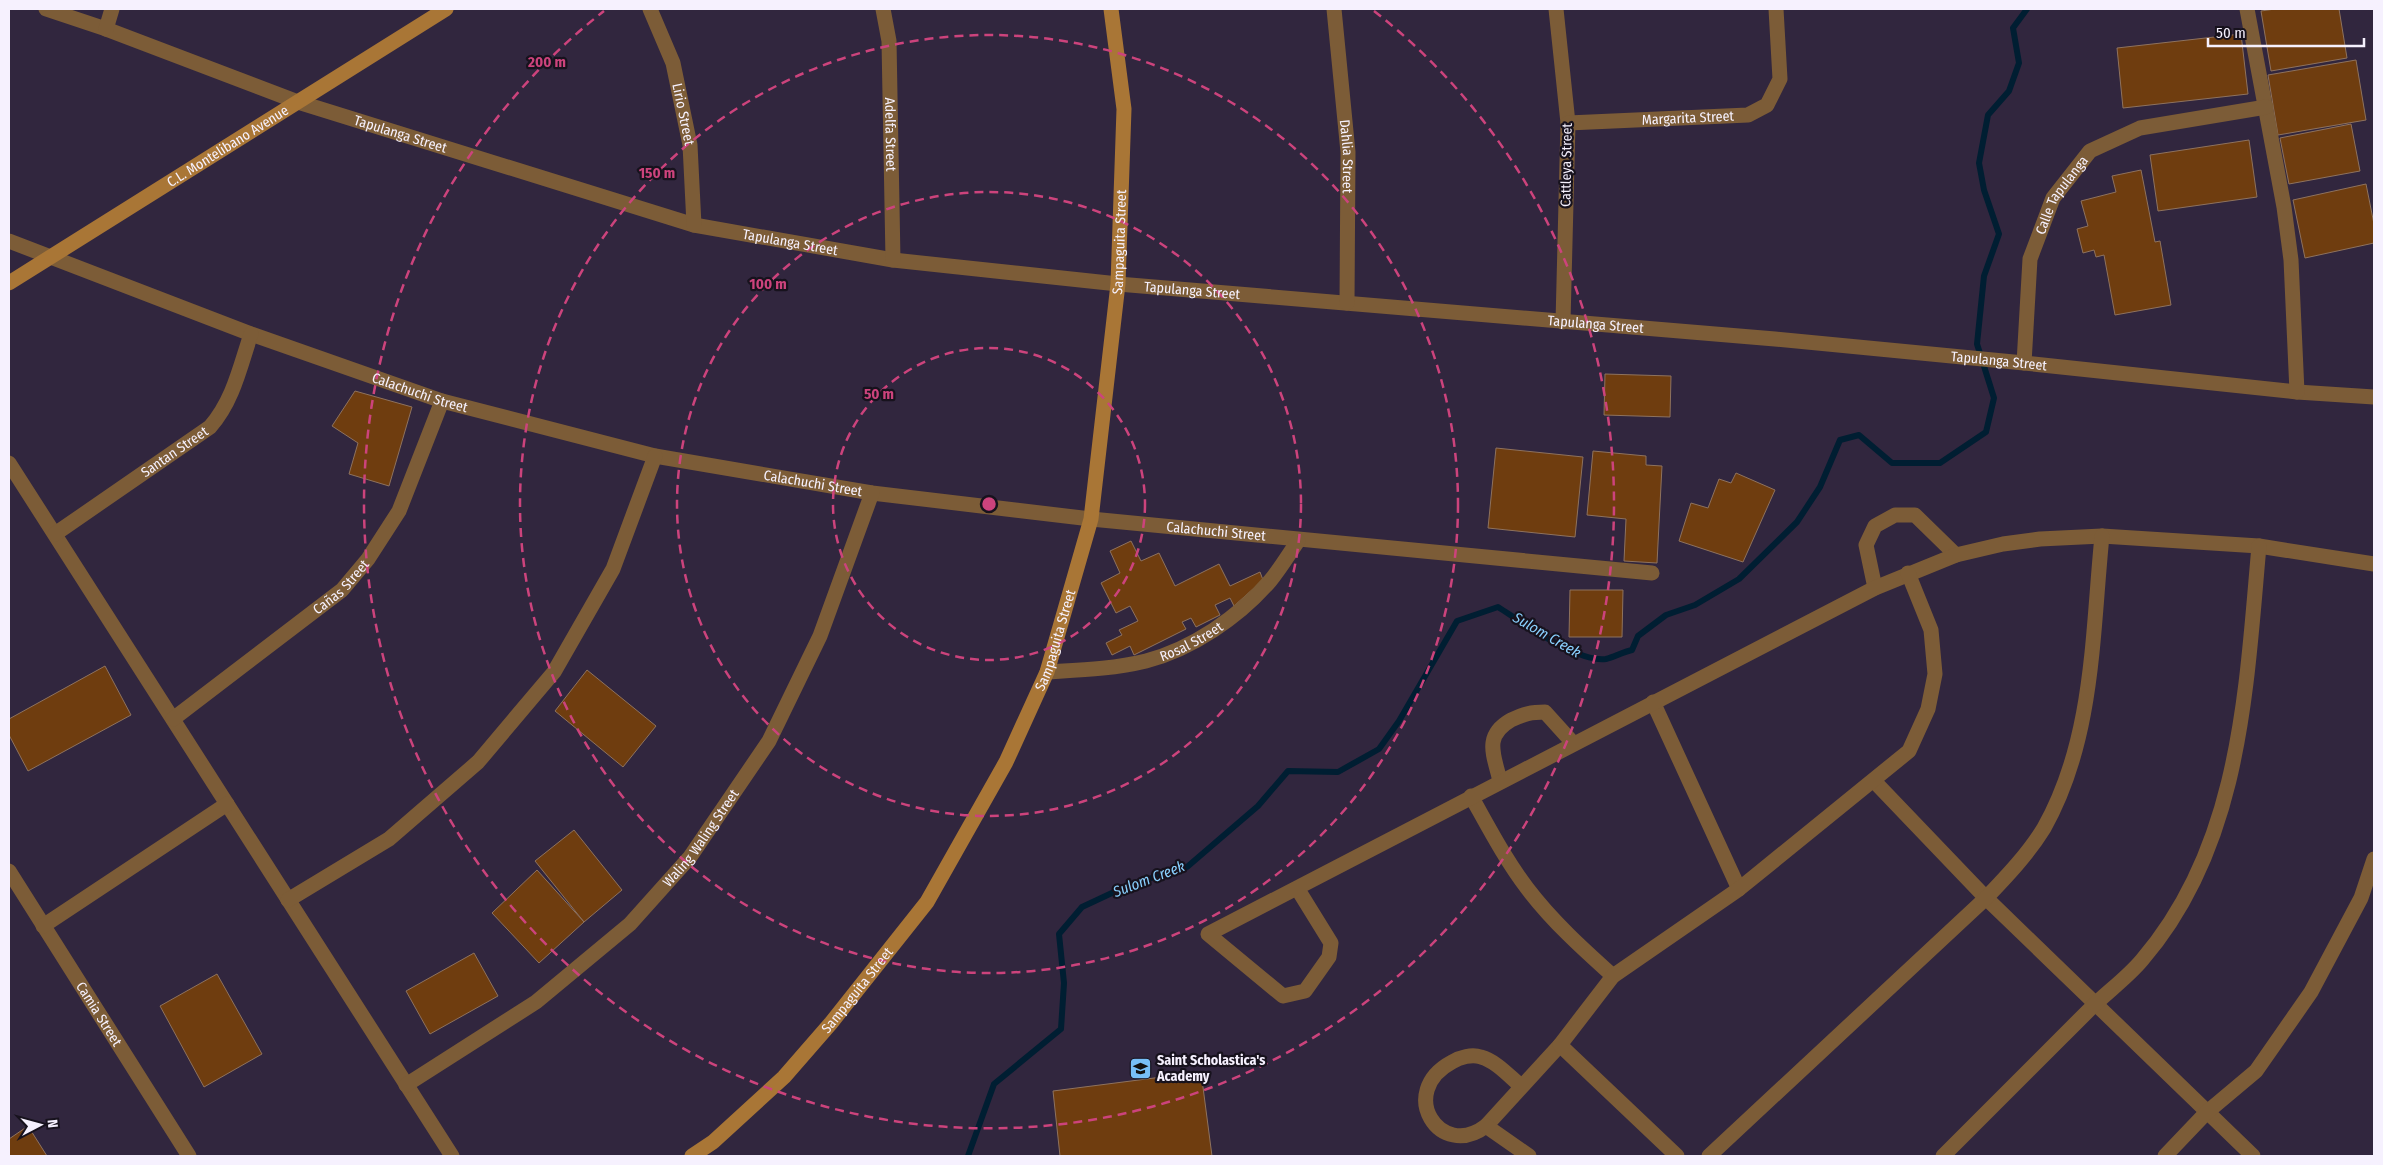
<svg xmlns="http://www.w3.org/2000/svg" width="2383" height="1165" viewBox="0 0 2383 1165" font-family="'Fira Sans Condensed',sans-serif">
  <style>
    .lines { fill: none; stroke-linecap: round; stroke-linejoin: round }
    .stream { stroke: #001e32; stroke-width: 6 }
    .building { fill: #6f3d0f; stroke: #8e725e }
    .street { stroke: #7c5c37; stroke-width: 15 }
    .secondary { stroke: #a97636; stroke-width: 15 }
    .ring { fill: none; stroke: #cc437c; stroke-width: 2.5; stroke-dasharray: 9 6 }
    .labels { text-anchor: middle; stroke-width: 4.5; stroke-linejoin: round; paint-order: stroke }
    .street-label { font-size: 14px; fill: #f6f1fe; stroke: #17121d }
    .poi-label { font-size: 14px; font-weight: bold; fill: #f6f1fe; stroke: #17121d; text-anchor: start }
    .water-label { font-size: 15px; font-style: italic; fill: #8ad1ff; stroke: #17121d }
    .centre { fill: #cc437c; stroke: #17121d; stroke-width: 2.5 }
    .ring-label { font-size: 15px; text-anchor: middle; font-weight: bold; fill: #cc437c; stroke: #17121d; stroke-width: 4.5; stroke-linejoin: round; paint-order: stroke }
  </style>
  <rect width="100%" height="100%" fill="#31263e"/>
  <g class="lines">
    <path class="stream" d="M968,1156L994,1084L1061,1029L1064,983L1059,934L1082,907L1129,885L1187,867L1258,806L1288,771L1338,772L1379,749L1399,721L1457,621L1498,607C1522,622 1578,663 1606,659C1614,657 1623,652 1632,650L1638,636L1666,615L1695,605L1739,579L1797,522L1820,487L1840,440L1859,435L1892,463H1940L1986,432L1994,398L1977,344L1984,276L1999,234L1984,190L1979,163L1988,115L2009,91L2019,63L2013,28L2027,9"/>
  </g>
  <g class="building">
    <path d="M2275,9H2339L2347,58L2271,71L2261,11Z"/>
    <path d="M2241,34L2248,94L2123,108L2117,48Z"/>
    <path d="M2356,60L2366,120L2278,135L2268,75Z"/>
    <path d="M2351,124L2360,171L2289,184L2280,138Z"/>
    <path d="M2249,140L2257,197L2158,211L2150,155Z"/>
    <path d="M2141,170L2155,242L2160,241L2171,305L2115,315L2104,255L2096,257L2094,250L2083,253L2077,229L2088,226L2081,201L2116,192L2112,176Z"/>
    <path d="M2366,184L2374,224V243L2305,258L2293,200Z"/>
    <path d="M1605,374L1671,376L1670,417L1604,415Z"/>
    <path d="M355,391L412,407L389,486L349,474L358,443L332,426Z"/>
    <path d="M1496,448L1583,457L1575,537L1488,528Z"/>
    <path d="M1593,451L1646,456V465L1662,466L1657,563L1624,561L1626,519L1587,515Z"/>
    <path d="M1736,473L1775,490L1743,562L1679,541L1691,503L1708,508L1719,479L1731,483Z"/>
    <path d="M1131,541L1141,561L1159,553L1175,586L1219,564L1230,586L1260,572L1263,580L1234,606L1230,598L1215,605L1220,615L1196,627L1191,618L1182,622L1186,629L1134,655L1130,646L1112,655L1106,643L1122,635L1119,630L1138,621L1130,606L1116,613L1101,583L1120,573L1110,551Z"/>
    <path d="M1570,590H1623L1622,637H1569Z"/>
    <path d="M105,666L131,715L28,771L9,735V719Z"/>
    <path d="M587,670L656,726L623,767L555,711Z"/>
    <path d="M574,830L622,890L584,922L535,861Z"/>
    <path d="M537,870L584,922L539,963L492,913Z"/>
    <path d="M474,953L498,996L430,1034L406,991Z"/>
    <path d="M217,974L262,1054L204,1087L160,1006Z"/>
    <path d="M1201,1072L1212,1156H1060L1053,1091Z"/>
    <path d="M28,1126L47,1156H9V1139Z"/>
  </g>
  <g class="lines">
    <g class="street">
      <path id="s1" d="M46,9L106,29L298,102L694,225L893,260L1118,284L1775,339L2024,363L2297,392L2374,397"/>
      <path id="s2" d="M650,9L673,63L690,145L694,225"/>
      <path id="s3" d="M883,9L889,41L893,260"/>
      <path id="s4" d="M1334,9L1348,152L1347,303"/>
      <path d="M1556,9L1568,123L1563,322"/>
      <path d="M2247,9L2284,207L2291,260L2297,392"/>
      <path d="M106,29L112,9"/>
      <path id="s5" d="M1568,123L1748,115L1767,105L1780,79L1776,9"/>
      <path id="s6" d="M9,241L251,334L442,401L655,456L872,493L1091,519L1652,573"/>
      <path id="s7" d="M2024,363L2030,259L2053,198L2090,151L2140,128L2266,107"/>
      <path d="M9,463L452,1156"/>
      <path id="s8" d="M55,534L210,427C233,401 240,367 251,334"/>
      <path d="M1875,588L1866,545L1875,526L1895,515H1915L1956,555"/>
      <path id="s9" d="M1047,672C1080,670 1113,669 1146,661C1192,649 1239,617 1270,581C1280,569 1289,554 1298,541"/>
      <path d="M1653,702L1739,889"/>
      <path id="s10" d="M173,719L342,590L368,559L399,511L442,401"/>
      <path d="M1500,781C1494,755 1483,736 1511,720C1524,714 1531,712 1545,712L1573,743"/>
      <path d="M1874,781L1986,898L2253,1156"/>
      <path d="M1471,796C1489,828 1505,859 1527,888C1552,921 1583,949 1613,976"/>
      <path id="s11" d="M9,871L189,1156"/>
      <path d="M1297,888L1331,943L1329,957L1305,991L1283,996L1208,934L1875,588L1956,555L2003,544L2040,539L2102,536L2259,546L2374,564"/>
      <path d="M288,900L389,839L478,762L554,672L613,569L655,456"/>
      <path d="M43,926L227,804"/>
      <path id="s12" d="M406,1085L536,1002L630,924L690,857L769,741L820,636L872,493"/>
      <path d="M1521,1086C1509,1076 1496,1061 1481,1057C1472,1054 1460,1057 1452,1062C1396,1092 1440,1161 1486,1126L1560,1045"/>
      <path d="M1486,1126L1529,1156"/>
      <path d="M1677,1156L1560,1045L1613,976L1739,889L1909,751L1928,709L1935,674L1931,630L1908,573"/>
      <path d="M1709,1156L1986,898C2007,876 2028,854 2044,828C2094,739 2092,635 2102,536"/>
      <path d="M1943,1156C1992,1107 2041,1058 2090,1009C2107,992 2127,978 2142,960C2241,845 2246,690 2259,546"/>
      <path d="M2165,1156L2206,1113L2256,1071L2311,992L2361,898L2374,859"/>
    </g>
    <g class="secondary">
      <path id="s13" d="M9,283L446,9"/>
      <path id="s14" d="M692,1156L713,1142L784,1077L831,1023L927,902L1006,762L1047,672L1091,519L1118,284L1124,109L1111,9"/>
    </g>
  </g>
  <g class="ring">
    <circle cx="989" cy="504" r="156"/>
    <circle cx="989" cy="504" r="312"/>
    <circle cx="989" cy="504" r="469"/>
    <path d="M1374 11A625 625 0 1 1 604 11"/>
  </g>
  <defs>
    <symbol id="school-square" viewBox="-11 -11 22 22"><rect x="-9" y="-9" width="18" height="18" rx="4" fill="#77bff7" stroke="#17121d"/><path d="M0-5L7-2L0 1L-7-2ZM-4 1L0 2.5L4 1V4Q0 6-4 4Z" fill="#111"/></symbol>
  </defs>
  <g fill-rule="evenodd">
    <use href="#school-square" x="1128" y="1056" width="25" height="25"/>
  </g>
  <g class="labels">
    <g class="street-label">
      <text dy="5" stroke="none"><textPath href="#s2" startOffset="111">Lirio Street</textPath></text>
      <text dy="5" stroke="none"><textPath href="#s5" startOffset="120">Margarita Street</textPath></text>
      <text dy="5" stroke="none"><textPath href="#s1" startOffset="376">Tapulanga Street</textPath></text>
      <text dy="5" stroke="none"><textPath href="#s3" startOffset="126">Adelfa Street</textPath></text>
      <text dy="5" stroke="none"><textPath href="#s13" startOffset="258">C.L. Montelibano Avenue</textPath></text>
      <text dy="5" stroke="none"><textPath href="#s4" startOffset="148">Dahlia Street</textPath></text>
      <text transform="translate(1566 165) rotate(-89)" y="5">Cattleya Street</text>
      <text dy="5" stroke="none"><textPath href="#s7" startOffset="176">Calle Tapulanga</textPath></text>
      <text dy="5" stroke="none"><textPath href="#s1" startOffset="781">Tapulanga Street</textPath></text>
      <text dy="5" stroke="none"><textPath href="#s14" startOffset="1045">Sampaguita Street</textPath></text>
      <text dy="5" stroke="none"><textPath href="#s1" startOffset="1186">Tapulanga Street</textPath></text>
      <text dy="5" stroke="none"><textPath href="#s1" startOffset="1591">Tapulanga Street</textPath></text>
      <text dy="5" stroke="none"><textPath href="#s1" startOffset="1996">Tapulanga Street</textPath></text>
      <text dy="5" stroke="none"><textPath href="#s6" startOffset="438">Calachuchi Street</textPath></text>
      <text dy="5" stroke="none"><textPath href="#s8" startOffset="145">Santan Street</textPath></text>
      <text dy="5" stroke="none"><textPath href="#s6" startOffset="842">Calachuchi Street</textPath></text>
      <text dy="5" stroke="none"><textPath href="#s6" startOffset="1248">Calachuchi Street</textPath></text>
      <text dy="5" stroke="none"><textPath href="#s10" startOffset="214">Cañas Street</textPath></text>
      <text dy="5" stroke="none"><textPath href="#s9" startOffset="149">Rosal Street</textPath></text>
      <text dy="5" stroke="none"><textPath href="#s14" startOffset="640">Sampaguita Street</textPath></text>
      <text dy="5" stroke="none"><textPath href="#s12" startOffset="388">Waling Waling Street</textPath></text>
      <text dy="5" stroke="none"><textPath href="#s14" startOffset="235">Sampaguita Street</textPath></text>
      <text dy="5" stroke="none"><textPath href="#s11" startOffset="169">Camia Street</textPath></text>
    </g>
    <g class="poi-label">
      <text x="1157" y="1065">Saint Scholastica's<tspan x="1157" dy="16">Academy</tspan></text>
    </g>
    <g class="water-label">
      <text transform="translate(1547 635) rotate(30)" y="5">Sulom Creek</text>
      <text transform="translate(1149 879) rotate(-21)" y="5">Sulom Creek</text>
    </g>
  </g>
  <circle cx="989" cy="504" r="8" class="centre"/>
  <g class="ring-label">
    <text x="547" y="67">200 m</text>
    <text x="657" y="178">150 m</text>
    <text x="768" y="289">100 m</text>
    <text x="879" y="399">50 m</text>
  </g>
  <rect width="2383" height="1165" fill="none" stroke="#f6f1fe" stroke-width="20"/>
  <g transform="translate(40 1125) rotate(84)" stroke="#17121d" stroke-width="4" paint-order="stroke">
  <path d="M0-4L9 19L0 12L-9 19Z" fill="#f6f1fe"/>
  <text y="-8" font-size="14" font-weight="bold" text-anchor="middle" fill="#f6f1fe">N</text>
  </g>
  <path d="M2208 38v8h156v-8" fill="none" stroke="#f6f1fe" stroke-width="2.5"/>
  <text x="2216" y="38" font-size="15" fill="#f6f1fe" stroke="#17121d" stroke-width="4" paint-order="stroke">50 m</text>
</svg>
